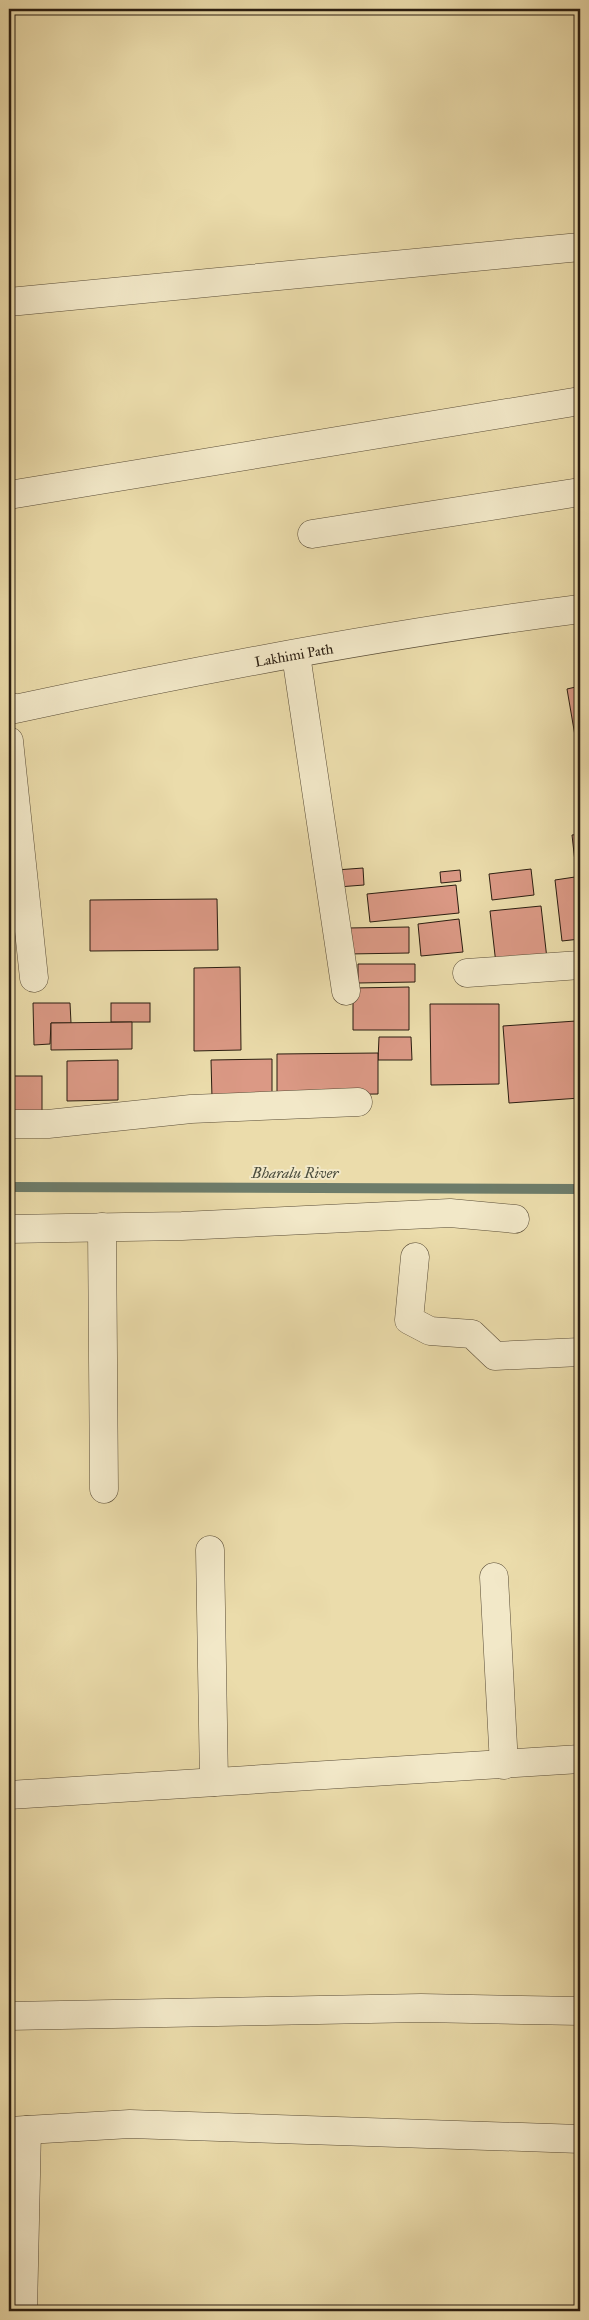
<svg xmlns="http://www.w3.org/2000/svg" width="589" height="2320" viewBox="0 0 589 2320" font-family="'IM FELL Great Primer',serif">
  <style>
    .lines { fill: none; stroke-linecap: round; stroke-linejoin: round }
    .stream { stroke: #6d7c6a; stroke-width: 10 }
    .building { fill: #db9985; stroke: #2a1d10 }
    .minor-casing { stroke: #5a4d37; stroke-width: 29 }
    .minor { stroke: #f2e8c8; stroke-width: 28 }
    .labels { text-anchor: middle; stroke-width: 4; stroke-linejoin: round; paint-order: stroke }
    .street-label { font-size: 14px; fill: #2a1d10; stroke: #f2e8c8 }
    .water-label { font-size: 15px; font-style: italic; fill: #4b4d3d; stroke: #f2e8c8 }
  </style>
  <rect width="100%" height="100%" fill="#ebdcab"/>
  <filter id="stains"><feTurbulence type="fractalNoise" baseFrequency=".004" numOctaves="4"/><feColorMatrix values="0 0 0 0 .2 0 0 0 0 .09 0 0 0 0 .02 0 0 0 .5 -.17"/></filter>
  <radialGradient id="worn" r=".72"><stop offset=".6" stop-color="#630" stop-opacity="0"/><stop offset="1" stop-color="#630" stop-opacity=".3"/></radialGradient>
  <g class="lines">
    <path class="stream" d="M9,1187L580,1189"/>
  </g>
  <g class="building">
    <path d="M580,686V765L567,689Z"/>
    <path d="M580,834V861L575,862L572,835Z"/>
    <path d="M363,868L364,885L338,887L336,870Z"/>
    <path d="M531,869L534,895L492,900L489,874Z"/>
    <path d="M460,870L461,881L441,883L440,872Z"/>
    <path d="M575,877L580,939L562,941L555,880Z"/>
    <path d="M575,878H580V921Z"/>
    <path d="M456,885L459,913L370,922L367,894Z"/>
    <path d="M217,899L218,950L90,951V900Z"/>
    <path d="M541,906L547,959L496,964L490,911Z"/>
    <path d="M459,919L463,952L421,956L418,924Z"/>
    <path d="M409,927V953L348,954V928Z"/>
    <path d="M358,964H415V982L358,983Z"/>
    <path d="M240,967L241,1050L194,1051V968Z"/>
    <path d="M409,987V1030H353V988Z"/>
    <path d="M33,1003H70L71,1023H51L50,1044L34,1045Z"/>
    <rect x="111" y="1003" width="39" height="19"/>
    <path d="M430,1004H499V1084L431,1085Z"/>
    <path d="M576,1021L580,1098L509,1103L503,1026Z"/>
    <path d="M132,1022V1049L51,1050V1023Z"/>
    <path d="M379,1037H411L412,1060H378Z"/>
    <path d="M378,1053V1094L277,1095V1054Z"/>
    <path d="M272,1059V1097L212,1098L211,1060Z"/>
    <path d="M118,1060V1100L67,1101V1061Z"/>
    <rect x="9" y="1076" width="33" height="35"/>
  </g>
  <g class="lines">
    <defs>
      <g id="minor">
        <path d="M9,302L580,247"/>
        <path d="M9,495L580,401"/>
        <path d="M312,534L580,492"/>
        <path d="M296,655L346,991"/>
        <path d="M9,706L15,709C201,669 392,633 580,609"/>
        <path d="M9,741L34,978"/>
        <path d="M467,973L580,965"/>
        <path d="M9,1124H48L191,1109L358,1102"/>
        <path d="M102,1227L104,1489"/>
        <path d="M9,1229L182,1226L450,1213L515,1219"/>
        <path d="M415,1257L409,1320L430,1331L472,1334L495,1356L580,1352"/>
        <path d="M210,1550L214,1782"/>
        <path d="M494,1577L504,1765"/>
        <path d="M9,1795L580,1759"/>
        <path d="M9,2016L421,2008L580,2011"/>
        <path d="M9,2131L130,2124L580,2139"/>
        <path d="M23,2311L27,2130"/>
      </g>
    </defs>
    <use href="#minor" class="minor-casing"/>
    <use href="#minor" class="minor"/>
  </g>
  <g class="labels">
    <g class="street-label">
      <text transform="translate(294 655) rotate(-10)" y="5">Lakhimi Path</text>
    </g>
    <g class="water-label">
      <text x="295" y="1178">Bharalu River</text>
    </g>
  </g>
  <rect width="589" height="2320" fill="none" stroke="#ebdcab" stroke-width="30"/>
  <rect x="10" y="10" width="569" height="2300" fill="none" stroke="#2a1d10" stroke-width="2.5"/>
  <rect x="15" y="15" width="559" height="2290" fill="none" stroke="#2a1d10"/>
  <rect width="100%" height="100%" filter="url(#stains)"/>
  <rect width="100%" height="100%" fill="url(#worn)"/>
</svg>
